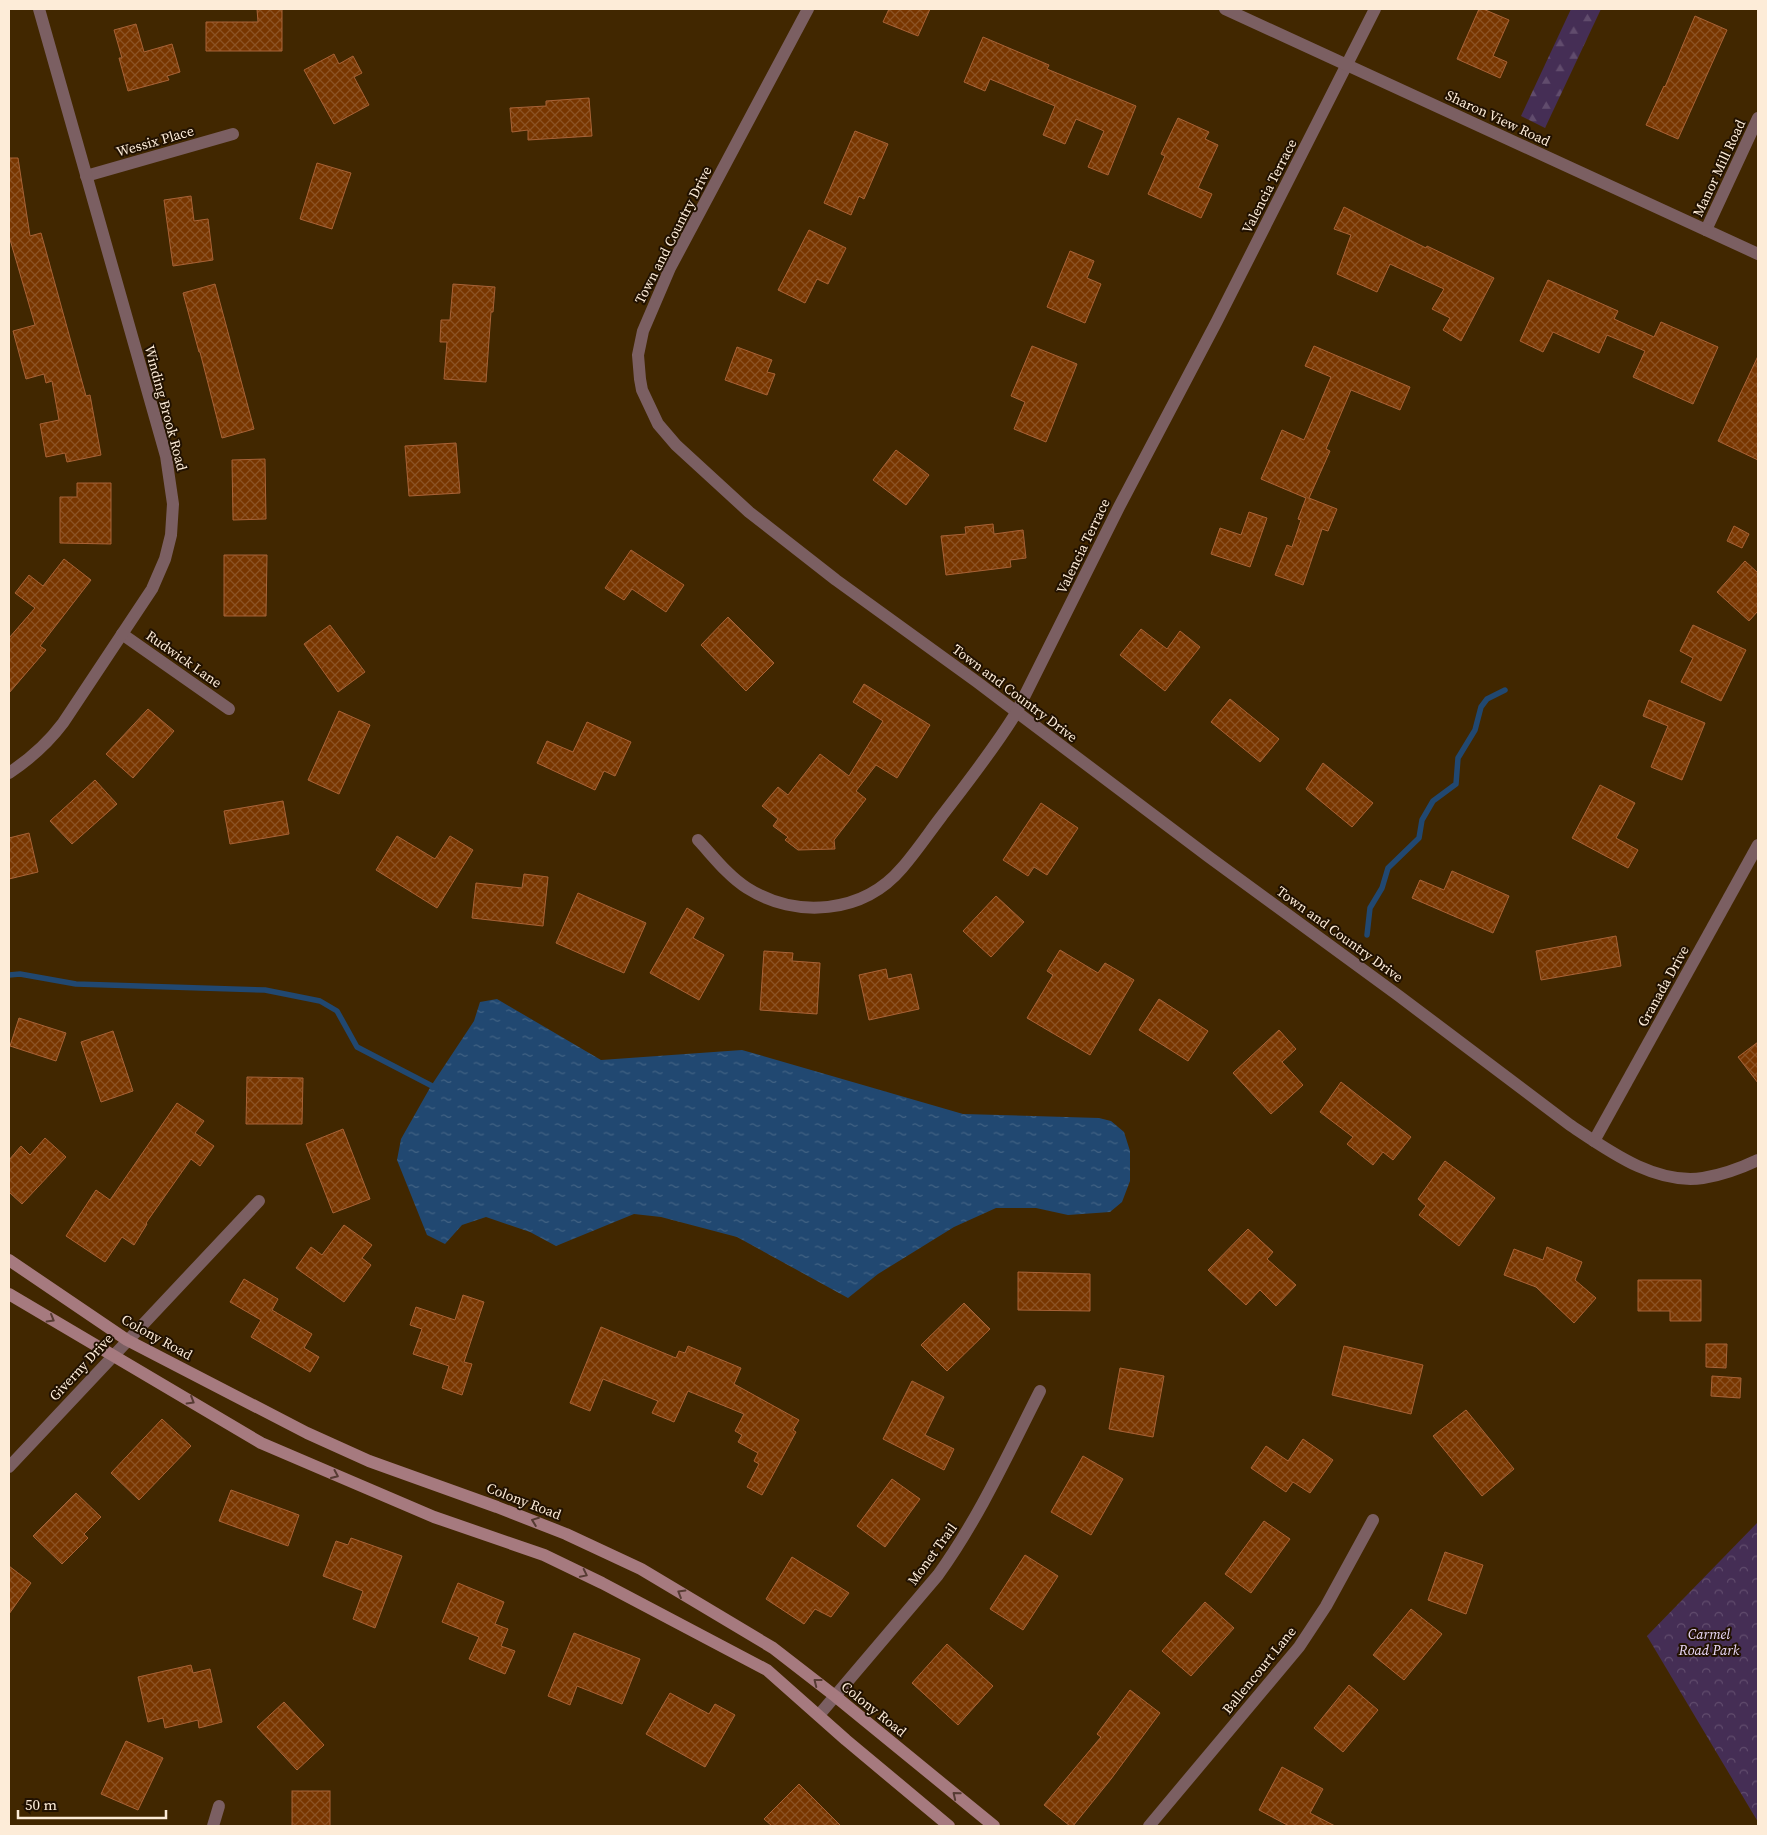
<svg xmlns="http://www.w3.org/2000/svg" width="1767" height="1835" viewBox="0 0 1767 1835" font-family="'Source Serif 4',serif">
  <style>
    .forest { fill: url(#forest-firs) }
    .park { fill: url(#park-crowns) }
    .water { fill: url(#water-ripples) }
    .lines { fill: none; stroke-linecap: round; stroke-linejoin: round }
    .stream { stroke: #214871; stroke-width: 5.5 }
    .building { fill: url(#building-cross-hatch); stroke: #a86236 }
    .minor { stroke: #7b5f62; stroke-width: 12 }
    .tertiary { stroke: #7b5f62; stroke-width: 12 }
    .secondary { stroke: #a67a7f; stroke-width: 12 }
    .oneway { stroke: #563b33 }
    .labels { text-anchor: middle; stroke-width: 4; stroke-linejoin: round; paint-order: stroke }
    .street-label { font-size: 14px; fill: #fdecd8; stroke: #211100 }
    .park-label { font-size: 14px; font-style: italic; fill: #ecdaf9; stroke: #211100 }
  </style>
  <defs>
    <pattern id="forest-firs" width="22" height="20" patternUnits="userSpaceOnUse" patternTransform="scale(1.25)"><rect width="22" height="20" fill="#452e55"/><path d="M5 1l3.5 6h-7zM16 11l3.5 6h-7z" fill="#614c6d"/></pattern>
    <pattern id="park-crowns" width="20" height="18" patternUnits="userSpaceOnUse" patternTransform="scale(1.25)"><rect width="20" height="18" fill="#452e55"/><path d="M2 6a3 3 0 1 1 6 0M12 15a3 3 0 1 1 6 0" fill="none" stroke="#614c6d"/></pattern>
    <pattern id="water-ripples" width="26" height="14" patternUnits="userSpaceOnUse" patternTransform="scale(1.25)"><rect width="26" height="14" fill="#214871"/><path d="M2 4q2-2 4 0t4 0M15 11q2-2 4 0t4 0" fill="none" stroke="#426384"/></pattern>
    <pattern id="building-cross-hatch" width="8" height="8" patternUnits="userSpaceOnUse" patternTransform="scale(1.25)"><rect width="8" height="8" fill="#783600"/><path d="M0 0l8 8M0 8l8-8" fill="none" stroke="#8c5324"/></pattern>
  </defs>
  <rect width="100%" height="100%" fill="#412700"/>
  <path class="forest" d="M1571,9H1601L1545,128L1521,116Z"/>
  <path class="park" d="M1758,1522V1822L1647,1636Z"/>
  <path class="water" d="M497,999L601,1060L742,1050L963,1114L1099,1118L1111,1121L1124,1132L1130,1151V1181L1122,1202L1110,1212L1068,1215L1036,1208H996L954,1227L878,1274L848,1298L737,1237L661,1217L634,1214L556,1246L530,1232L486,1217L462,1225L445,1244L427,1235L397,1160L401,1139L431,1086L474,1021L480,1002Z"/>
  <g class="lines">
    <g class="stream">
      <path d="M1367,935L1370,908L1382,888L1388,868L1419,838L1422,820L1433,801L1456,784L1458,758L1475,730L1481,707L1487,699L1505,690"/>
      <path d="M9,975L20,974L76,984L265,990L320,1001L337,1011L357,1047L436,1088"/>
    </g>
  </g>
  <g class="building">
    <path d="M257,9H282V51H206V22H258Z"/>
    <path d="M889,9H930L918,36L883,22Z"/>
    <path d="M1479,9H1483L1509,20L1493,56L1507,62L1500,78L1457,59Z"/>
    <path d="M1695,16L1727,30L1678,139L1646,125L1664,86L1665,87Z"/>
    <path d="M136,24L144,52L172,44L180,72L167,76L169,80L128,91L119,58H122L114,30Z"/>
    <path d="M983,37L1049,65L1047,69L1136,106L1108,175L1088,167L1104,131L1076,119L1065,144L1043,135L1055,106L990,79L985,91L964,82Z"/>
    <path d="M334,54L339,64L353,56L362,73L354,77L369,105L334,124L304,70Z"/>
    <path d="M589,98L592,136L528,140V130L512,132L510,108L546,106V101Z"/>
    <path d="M1178,118L1209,132L1205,139L1218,145L1198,188L1212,194L1201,218L1148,194L1165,156L1161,154Z"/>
    <path d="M855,131L888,144L864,199L859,196L851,215L824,203Z"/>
    <path d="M9,158H18L30,236L41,233L86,396L90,395L101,455L67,462L65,453L46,457L40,424L59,420L52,381L46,383L44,374L26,379L13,331L35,325L9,236Z"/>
    <path d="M317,163L351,173L332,229L300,219Z"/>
    <path d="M191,196L194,221L208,219L213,260L173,266L164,200Z"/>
    <path d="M1344,207L1426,248L1427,246L1494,278L1461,341L1443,330L1450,318L1432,309L1444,289L1390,264L1377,292L1337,274L1351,235L1334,229Z"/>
    <path d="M809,230L846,248L828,284L817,279L805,303L778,290Z"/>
    <path d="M1070,251L1094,261L1087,278L1101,284L1085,323L1047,307Z"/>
    <path d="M1548,280L1618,311L1614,319L1654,337L1661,322L1718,347L1693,404L1633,377L1645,351L1607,335L1599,353L1553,332L1543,352L1520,341Z"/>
    <path d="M215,284L254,429L222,438L200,352H199L183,293Z"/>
    <path d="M453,284L495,287L493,312H491L486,382L444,379L447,342H440L441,320H450Z"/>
    <path d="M1032,346L1077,364L1046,442L1014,429L1025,402L1011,396Z"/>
    <path d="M1314,346L1410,387L1400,410L1351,390L1326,449L1330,451L1309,498L1337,509L1328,531L1322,529L1303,585L1275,575L1287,545L1292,547L1301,520L1298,519L1306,498L1261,479L1282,430L1304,440L1331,377L1305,366Z"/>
    <path d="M737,347L772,360L767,372L775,374L767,395L725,380Z"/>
    <path d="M1758,356V460L1718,441Z"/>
    <path d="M456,443L460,493L409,496L405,446Z"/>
    <path d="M896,450L929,475L906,505L873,480Z"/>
    <path d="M265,459L266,519L233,520L232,460Z"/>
    <path d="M77,483H111V544L60,543V497H77Z"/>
    <path d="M1249,512L1267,518L1250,567L1211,554L1220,528L1241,535Z"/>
    <path d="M993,524L994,534L1023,530L1026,558L1010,560L1011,567L946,575L941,536L966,534L965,527Z"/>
    <path d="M1734,526L1749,534L1742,548L1727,541Z"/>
    <path d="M631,550L684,585L666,612L632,589L624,600L605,588Z"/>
    <path d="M224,555H267L266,616H224Z"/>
    <path d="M64,559L91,580L40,646L46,650L9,693V638L35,608L15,593L29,575L43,586Z"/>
    <path d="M1745,561L1758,573V611L1749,621L1717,592Z"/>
    <path d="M728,617L774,663L746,691L701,645Z"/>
    <path d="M330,625L365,672L338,692L304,644Z"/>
    <path d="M1693,625L1746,650L1721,701L1681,682L1693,658L1680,651Z"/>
    <path d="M1141,629L1167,649L1180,631L1200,647L1165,691L1120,655Z"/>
    <path d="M864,684L930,725L897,778L876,765L856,791L866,799L834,840L835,849L798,850L785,840L788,837L773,826L778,819L762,806L778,787L788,795L820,754L849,776L883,721L853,702Z"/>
    <path d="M1230,699L1279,739L1260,762L1211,722Z"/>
    <path d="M1649,700L1705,723L1682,780L1651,767L1668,726L1643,716Z"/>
    <path d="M148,709L174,731L133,778L106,754Z"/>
    <path d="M339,711L370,725L339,794L308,780Z"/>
    <path d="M587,722L631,742L615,776L604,771L595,790L537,763L547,741L573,752Z"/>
    <path d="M1323,763L1373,803L1352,827L1306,789Z"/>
    <path d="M95,780L117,804L72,844L50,821Z"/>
    <path d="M1600,785L1635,803L1616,838L1638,850L1628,868L1572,838Z"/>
    <path d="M283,801L289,834L230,844L224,811Z"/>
    <path d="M1041,803L1078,828L1047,875L1034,867L1028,876L1003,860Z"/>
    <path d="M29,833L38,872L9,879V838Z"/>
    <path d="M397,836L435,859L450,836L473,850L437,908L376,870Z"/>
    <path d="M1452,871L1509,896L1493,933L1412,898L1420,880L1444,890Z"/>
    <path d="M524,874L548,877L543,926L472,918L476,883L522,888Z"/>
    <path d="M578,893L646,923L624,973L556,943Z"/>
    <path d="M996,896L1024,922L991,957L963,931Z"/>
    <path d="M687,908L704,918L693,938L724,955L699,1000L650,973Z"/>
    <path d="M1616,936L1621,966L1541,980L1536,951Z"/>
    <path d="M1060,950L1098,973L1105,963L1134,980L1090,1055L1027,1018L1053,975L1047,971Z"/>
    <path d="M764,951L793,953L792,961L820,963L817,1014L760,1010Z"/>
    <path d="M886,969L888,979L911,974L919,1009L869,1020L859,975Z"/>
    <path d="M1159,999L1208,1031L1188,1061L1139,1030Z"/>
    <path d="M19,1018L66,1033L56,1061L10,1046Z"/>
    <path d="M1279,1030L1296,1049L1282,1062L1303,1085L1271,1114L1233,1073Z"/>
    <path d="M113,1031L133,1091L101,1102L81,1042Z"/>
    <path d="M1758,1042V1083L1738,1057Z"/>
    <path d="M247,1077L303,1078L302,1124H246Z"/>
    <path d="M1341,1082L1411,1137L1393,1160L1383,1152L1373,1165L1347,1144L1353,1137L1320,1112Z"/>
    <path d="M177,1103L204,1121L195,1133L214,1146L200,1166L191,1159L146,1223L147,1224L134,1245L122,1237L105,1262L66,1236L96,1190L110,1200Z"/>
    <path d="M343,1129L370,1199L333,1213L306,1144Z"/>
    <path d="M45,1138L66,1157L22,1204L9,1192V1160L21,1146L30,1155Z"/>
    <path d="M1445,1161L1495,1198L1459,1246L1419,1215L1426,1206L1418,1199Z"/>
    <path d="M344,1225L372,1245L362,1258L371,1265L344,1302L296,1268L311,1247L322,1255Z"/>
    <path d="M1248,1229L1273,1252L1267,1259L1296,1285L1276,1306L1260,1290L1246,1305L1208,1270Z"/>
    <path d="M1547,1247L1582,1262L1575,1280L1596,1298L1574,1323L1536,1287L1504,1275L1514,1249L1543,1260Z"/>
    <path d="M1018,1272L1090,1274V1311L1018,1310Z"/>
    <path d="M244,1279L278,1299L272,1310L312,1334L304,1348L319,1357L310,1372L251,1337L261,1320L230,1302Z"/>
    <path d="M1638,1280H1701V1321H1670V1311H1638Z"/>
    <path d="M463,1295L484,1302L464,1362L472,1364L462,1395L442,1388L449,1366L413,1354L422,1329L410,1325L416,1307L455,1320Z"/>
    <path d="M964,1303L990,1329L947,1371L921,1345Z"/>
    <path d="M601,1327L676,1358L679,1351L685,1353L688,1346L741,1368L734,1384L799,1420L793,1430L796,1432L762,1495L747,1487L759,1464L754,1461L758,1453L738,1442L742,1435L735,1431L744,1414L688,1391L674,1422L652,1413L658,1401L603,1379L590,1411L570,1403Z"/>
    <path d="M1706,1344H1727L1726,1368L1706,1367Z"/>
    <path d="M1344,1346L1423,1365L1411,1414L1332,1395Z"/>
    <path d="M1120,1368L1164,1376L1153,1437L1109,1429Z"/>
    <path d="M1712,1376L1741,1378L1740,1398L1711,1396Z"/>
    <path d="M912,1381L944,1397L925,1435L954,1449L944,1470L883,1439Z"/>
    <path d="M1466,1410L1514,1469L1482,1496L1433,1436Z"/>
    <path d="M162,1419L191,1446L139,1500L111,1473Z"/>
    <path d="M1303,1439L1333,1460L1310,1493L1293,1482L1286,1492L1251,1468L1266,1446L1288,1461Z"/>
    <path d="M1083,1456L1123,1479L1091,1535L1051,1512Z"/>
    <path d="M892,1479L920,1499L885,1547L857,1526Z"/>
    <path d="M231,1490L299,1515L288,1546L219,1521Z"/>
    <path d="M76,1493L101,1517L84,1534L88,1538L62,1564L33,1536Z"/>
    <path d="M1264,1521L1290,1539L1251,1593L1225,1574Z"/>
    <path d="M351,1538L402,1556L375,1628L353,1619L363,1591L323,1576L336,1541L348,1545Z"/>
    <path d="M1445,1552L1483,1565L1466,1614L1428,1600Z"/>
    <path d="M1025,1555L1058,1576L1023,1630L990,1609Z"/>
    <path d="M792,1557L849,1593L831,1617L815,1609L804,1624L766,1599Z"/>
    <path d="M9,1566L31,1583L9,1614Z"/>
    <path d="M458,1583L504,1602L495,1624L508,1629L501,1646L515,1651L505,1674L469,1659L479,1637L442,1622Z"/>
    <path d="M1205,1602L1234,1628L1191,1676L1162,1651Z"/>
    <path d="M1411,1609L1442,1634L1404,1680L1373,1655Z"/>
    <path d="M574,1633L640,1659L622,1704L577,1686L570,1705L548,1696Z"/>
    <path d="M947,1644L993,1686L958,1725L912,1683Z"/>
    <path d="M191,1665L193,1673L210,1669L222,1722L199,1728L198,1720L165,1728L163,1718L148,1722L138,1677Z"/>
    <path d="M1349,1685L1378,1710L1343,1752L1314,1728Z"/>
    <path d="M1130,1690L1160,1713L1111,1779L1073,1826H1070L1044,1805L1101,1737L1097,1734Z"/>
    <path d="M670,1693L709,1714L715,1704L735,1715L705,1767L646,1734Z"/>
    <path d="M284,1702L324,1745L297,1770L257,1727Z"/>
    <path d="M126,1741L163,1758L138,1810L101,1794Z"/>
    <path d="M1282,1767L1323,1789L1310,1813L1335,1826H1289L1259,1810Z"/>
    <path d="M799,1784L841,1826H772L764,1819Z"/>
    <rect x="292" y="1791" width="38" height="35"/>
  </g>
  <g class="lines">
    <g class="minor">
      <path d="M808,9L670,268L643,331L638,355L640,379L642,390L658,424L676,445L749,512L836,580L977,682L1209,857L1399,996L1570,1125C1609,1151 1655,1185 1703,1178C1722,1175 1741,1168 1758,1160"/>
      <path d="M86,176L233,134"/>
      <path d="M1706,230L1758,118"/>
      <path d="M122,634L229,709"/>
      <path d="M9,773C30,759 48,743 63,723L152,589L165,559L171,535L173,504L166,456L39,9"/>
      <path d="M698,840C713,856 728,876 747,888C796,919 863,914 902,868C916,852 928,834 941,817C967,783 994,749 1016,713L1119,507L1217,321L1375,9"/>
      <path d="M1594,1141L1758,845"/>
      <path d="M9,1467L259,1201"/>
      <path d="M819,1715L938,1575C979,1518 1008,1454 1040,1391"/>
      <path d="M213,1826L219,1806"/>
      <path d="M1149,1826L1299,1647L1326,1606L1373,1520"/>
    </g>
    <path class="tertiary" d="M1225,9L1758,254"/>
    <g class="secondary">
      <path d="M9,1260L127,1340L307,1433L369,1461L497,1507L566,1534L641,1569L773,1648L835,1696L994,1826"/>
      <path d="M9,1294L261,1443L434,1517L544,1555L602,1583L767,1670L846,1740L949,1826"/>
    </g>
  </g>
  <defs><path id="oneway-chevron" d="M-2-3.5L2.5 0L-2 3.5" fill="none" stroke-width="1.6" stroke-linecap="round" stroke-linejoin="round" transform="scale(1.25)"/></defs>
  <g class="oneway">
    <use href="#oneway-chevron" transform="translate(51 1319) rotate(30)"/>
    <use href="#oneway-chevron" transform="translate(191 1401) rotate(31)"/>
    <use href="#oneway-chevron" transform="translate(335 1475) rotate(24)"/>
    <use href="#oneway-chevron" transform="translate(535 1521) rotate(-159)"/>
    <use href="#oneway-chevron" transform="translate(584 1574) rotate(26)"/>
    <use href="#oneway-chevron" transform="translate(681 1593) rotate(-149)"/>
    <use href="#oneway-chevron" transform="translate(817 1682) rotate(-142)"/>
    <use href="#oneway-chevron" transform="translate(956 1795) rotate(-141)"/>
  </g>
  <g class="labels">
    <g class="street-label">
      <text transform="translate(1498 118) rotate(25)" y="5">Sharon View Road</text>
      <text transform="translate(155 141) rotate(-16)" y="5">Wessix Place</text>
      <text transform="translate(1719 168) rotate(-65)" y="5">Manor Mill Road</text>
      <text transform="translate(1269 186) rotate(-63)" y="5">Valencia Terrace</text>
      <text transform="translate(673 235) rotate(-63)" y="5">Town and Country Drive</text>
      <text transform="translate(166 408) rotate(75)" y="5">Winding Brook Road</text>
      <text transform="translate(1083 546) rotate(-64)" y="5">Valencia Terrace</text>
      <text transform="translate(184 659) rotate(35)" y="5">Rudwick Lane</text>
      <text transform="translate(1015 693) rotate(37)" y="5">Town and Country Drive</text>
      <text transform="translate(1340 934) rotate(36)" y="5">Town and Country Drive</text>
      <text transform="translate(1663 986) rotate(-61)" y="5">Granada Drive</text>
      <text transform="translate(157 1337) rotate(29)" y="5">Colony Road</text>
      <text transform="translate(81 1367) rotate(-47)" y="5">Giverny Drive</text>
      <text transform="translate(524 1501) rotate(21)" y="5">Colony Road</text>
      <text transform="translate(932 1554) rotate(-54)" y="5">Monet Trail</text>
      <text transform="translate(1259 1670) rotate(-51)" y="5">Ballencourt Lane</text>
      <text transform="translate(874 1709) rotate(39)" y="5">Colony Road</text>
    </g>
    <g class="park-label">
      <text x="1709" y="1639">Carmel<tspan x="1709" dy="16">Road Park</tspan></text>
    </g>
  </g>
  <rect width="1767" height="1835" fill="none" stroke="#fdecd8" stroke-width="20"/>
  <path d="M18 1810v8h148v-8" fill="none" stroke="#fdecd8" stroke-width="2.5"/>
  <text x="25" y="1810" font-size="15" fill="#fdecd8" stroke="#211100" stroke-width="4" paint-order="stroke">50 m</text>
</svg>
